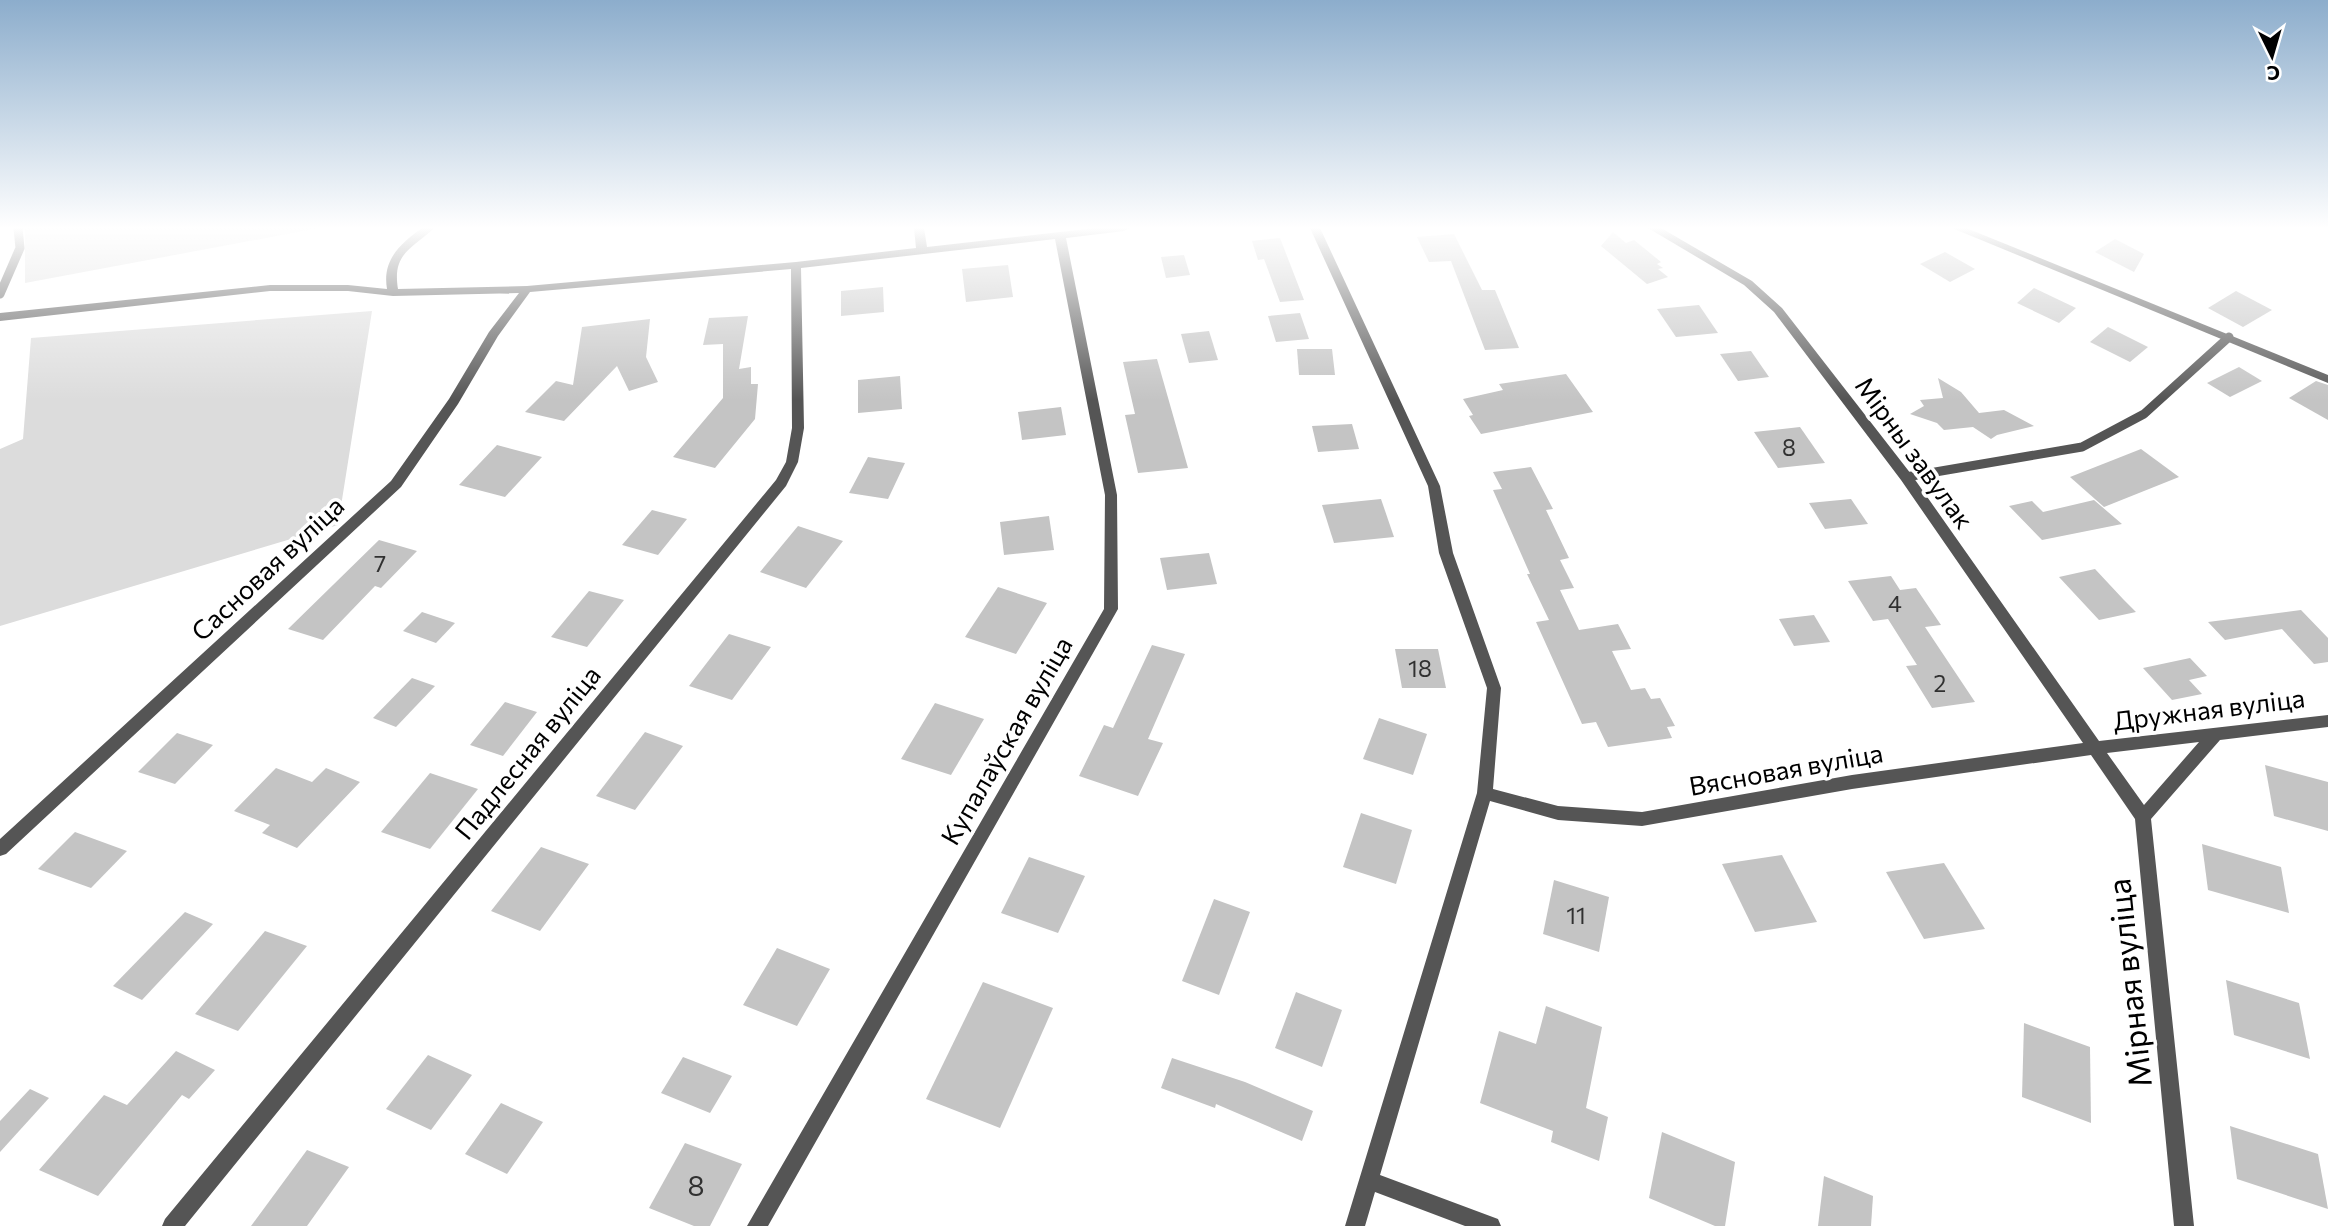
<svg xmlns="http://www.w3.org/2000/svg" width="2328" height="1226" viewBox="0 0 2328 1226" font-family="Commissioner,sans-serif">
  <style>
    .green { fill: #dcdcdc }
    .building { fill: #c4c4c4 }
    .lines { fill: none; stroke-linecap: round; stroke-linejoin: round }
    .service { stroke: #555; stroke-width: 9 }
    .minor { fill: #555; fill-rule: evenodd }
    .labels { text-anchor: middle; stroke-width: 7; stroke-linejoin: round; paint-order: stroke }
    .number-label { font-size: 23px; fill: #313131 }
    .street-label { font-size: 26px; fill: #000; stroke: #fff }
    .near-number-label { font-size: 28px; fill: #313131 }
    .near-street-label { font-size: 32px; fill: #000; stroke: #fff }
  </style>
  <rect width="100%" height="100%" fill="#fff"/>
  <g class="green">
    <path d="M25,228H319L25,283Z"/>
    <path d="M372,311L338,525L0,626V449L23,439L31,338Z"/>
  </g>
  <g class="building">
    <path d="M1613,232L1626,243L1634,240L1661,262L1657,264L1663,268L1658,269L1668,277L1647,284L1601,246Z"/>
    <path d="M1454,234L1482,290H1495L1519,348L1485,350L1451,261L1429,262L1417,237Z"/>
    <path d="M1280,238L1304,300L1280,302L1264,259L1258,260L1252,241Z"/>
    <path d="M2115,239L2144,254L2134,272L2095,252Z"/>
    <path d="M1945,252L1975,269L1950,282L1920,264Z"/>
    <path d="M1184,255L1190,275L1166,278L1161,257Z"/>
    <path d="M1008,265L1013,297L966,302L962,269Z"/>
    <path d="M883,287L884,312L841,316V291Z"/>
    <path d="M2034,288L2076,308L2059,323L2017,303Z"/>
    <path d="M2236,291L2272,310L2243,327L2208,308Z"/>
    <path d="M1699,305L1718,333L1676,337L1657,309Z"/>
    <path d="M1300,313L1309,339L1276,342L1268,316Z"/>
    <path d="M748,316L739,369L751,367V384H758L755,419L715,468L673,457L723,398V344L703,345L709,318Z"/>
    <path d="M650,319L646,357L658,382L629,391L617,366L564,421L525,412L556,381L573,385L582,327Z"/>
    <path d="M2108,327L2148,347L2130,362L2090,342Z"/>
    <path d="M1209,331L1218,360L1189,363L1181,334Z"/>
    <path d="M1297,349H1332L1335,375H1299Z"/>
    <path d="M1751,351L1769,377L1738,381L1720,354Z"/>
    <path d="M1157,359L1188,468L1138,473L1125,415L1135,414L1123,362Z"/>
    <path d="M2239,367L2262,381L2230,397L2207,383Z"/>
    <path d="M1566,374L1593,412L1481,434L1469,416L1473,415L1463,399L1503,390L1499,384Z"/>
    <path d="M900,376L902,409L858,413V380Z"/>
    <path d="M1938,378L1961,392L1979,413L2004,410L2034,426L1997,435L1991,439L1973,427L1944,430L1937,423L1910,414L1924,406L1920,400L1943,398Z"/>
    <path d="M2316,381L2328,385V420L2289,398Z"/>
    <path d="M1061,407L1066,435L1022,440L1018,412Z"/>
    <path d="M1352,424L1359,449L1318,452L1312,426Z"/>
    <path d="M1800,427L1825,463L1778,468L1754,432Z"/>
    <path d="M497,445L542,457L505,497L459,485Z"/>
    <path d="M2141,449L2179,477L2104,507L2070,477Z"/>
    <path d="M868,457L905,463L888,499L849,493Z"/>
    <path d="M1531,467L1553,509L1546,510L1569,558L1560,560L1574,588L1560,590L1579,630L1618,624L1631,649L1612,651L1631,690L1645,688L1651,699L1660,698L1675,726L1667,727L1672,738L1608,747L1596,722L1582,724L1536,622L1549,620L1527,574H1530L1493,490L1502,489L1493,472Z"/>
    <path d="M1381,499L1394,537L1334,543L1322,505Z"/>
    <path d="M1851,499L1868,524L1825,529L1809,503Z"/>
    <path d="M2094,500L2122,524L2042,540L2009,506L2032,501L2043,512Z"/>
    <path d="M652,510L687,519L658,555L622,545Z"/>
    <path d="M1049,516L1054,550L1004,555L1000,522Z"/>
    <path d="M798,526L843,541L806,588L760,572Z"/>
    <path d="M379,540L417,551L381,588L375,586L323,640L288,629Z"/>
    <path d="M1209,553L1217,584L1167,590L1160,558Z"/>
    <path d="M2095,569L2123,599L2136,612L2099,620L2059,577Z"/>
    <path d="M1891,576L1900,590L1916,588L1941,625L1925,627L1975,702L1932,708L1906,666L1917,665L1888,619L1873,621L1848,581Z"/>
    <path d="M998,587L1047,603L1016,654L965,637Z"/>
    <path d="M589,591L624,600L587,647L551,637Z"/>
    <path d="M2301,610L2328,638V662L2314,664L2282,629L2225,640L2208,622Z"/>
    <path d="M422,612L455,623L436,643L403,631Z"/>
    <path d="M1814,615L1830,642L1794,646L1779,619Z"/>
    <path d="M729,634L771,647L732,700L689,686Z"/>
    <path d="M1152,645L1185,654L1148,739L1163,743L1138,796L1079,776L1104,725L1113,728Z"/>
    <path d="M1395,649H1438L1446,688H1402Z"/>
    <path d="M2190,658L2207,676L2189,680L2202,694L2172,700L2143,668Z"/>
    <path d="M412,678L435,686L396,727L373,718Z"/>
    <path d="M505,702L537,712L503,756L470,745Z"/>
    <path d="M935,703L984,719L951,775L901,759Z"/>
    <path d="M1379,718L1427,734L1413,775L1363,759Z"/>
    <path d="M645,732L683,746L635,810L596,796Z"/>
    <path d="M177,733L213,745L175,784L138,772Z"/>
    <path d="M2265,765L2328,782V831L2274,816Z"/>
    <path d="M276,768L312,782L326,768L360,782L297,848L262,833L270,825L234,811Z"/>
    <path d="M430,773L478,789L430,849L381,832Z"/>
    <path d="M1361,813L1412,830L1396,884L1343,867Z"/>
    <path d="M75,832L127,851L91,888L38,869Z"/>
    <path d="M2202,844L2281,867L2289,913L2208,890Z"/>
    <path d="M541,847L589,864L540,931L491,911Z"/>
    <path d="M1782,855L1817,922L1755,932L1722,864Z"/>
    <path d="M1029,857L1085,876L1058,933L1001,913Z"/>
    <path d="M1944,863L1985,929L1924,939L1886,872Z"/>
    <path d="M1554,880L1609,897L1599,952L1543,934Z"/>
    <path d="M1214,899L1250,912L1219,995L1182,981Z"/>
    <path d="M185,912L213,924L142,1000L113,986Z"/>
    <path d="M265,931L307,946L238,1031L195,1014Z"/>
    <path d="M777,948L830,969L797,1026L743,1005Z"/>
    <path d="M2226,980L2299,1003L2310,1059L2234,1035Z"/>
    <path d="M983,982L1053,1008L1000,1128L926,1099Z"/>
    <path d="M1296,992L1342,1010L1322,1067L1275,1048Z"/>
    <path d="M1546,1006L1602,1027L1586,1108L1608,1117L1599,1161L1551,1142L1553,1131L1480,1103L1499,1031L1536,1044Z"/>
    <path d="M2024,1023L2090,1047L2091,1123L2022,1097Z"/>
    <path d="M176,1051L215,1070L189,1099L182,1095L98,1196L39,1170L104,1095L127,1105Z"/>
    <path d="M428,1055L472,1075L431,1130L386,1109Z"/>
    <path d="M683,1057L732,1076L710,1113L661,1093Z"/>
    <path d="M1172,1058L1245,1082L1313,1111L1302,1141L1216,1104L1215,1108L1161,1088Z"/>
    <path d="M30,1089L49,1098L0,1152V1121Z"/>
    <path d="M501,1103L543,1122L507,1174L465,1154Z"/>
    <path d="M2230,1126L2318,1154L2328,1209L2237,1179Z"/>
    <path d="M1662,1132L1735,1162L1725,1226H1715L1649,1198Z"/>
    <path d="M685,1143L742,1164L710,1226H694L649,1208Z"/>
    <path d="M307,1150L349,1167L307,1226H251Z"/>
    <path d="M1824,1176L1873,1196L1871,1226H1818Z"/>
  </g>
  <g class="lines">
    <g class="service">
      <path d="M0,294L20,248L18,228"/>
      <path d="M1906,477L2082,447L2144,414L2229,337"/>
    </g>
    <g class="minor">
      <path d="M422,228H434C412,249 392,253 398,289L527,286L796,262L916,248L914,228H924L927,247L1096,228H1129L1124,231L1066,238L1117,495L1118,609L768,1226H747L1104,609L1105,495L1055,239L801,268L804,428L798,462L786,486L185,1226H162L165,1219L776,480L786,462L792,428L791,269L530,292L498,336L458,404L401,487L6,854L0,856V839L391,481L449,399L489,332L519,293L393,296L348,291H270L0,321V313L270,285H348L387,289C382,260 400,244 422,228Z"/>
      <path d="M1310,228H1320L1440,486L1453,553L1501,688L1493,789L1558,806L1642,812L1852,775L2083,743L1901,480L1774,312L1744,285L1648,228H1661L1752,281L1782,308L1911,474L2099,741L2328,715V727L2220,740L2151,819L2194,1226H2174L2135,819L2091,755L1852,789L1642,826L1558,820L1490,801L1380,1175L1498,1219L1501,1226H1465L1375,1192L1365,1226H1345L1477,793L1487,688L1439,553L1428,486ZM2199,742L2144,805L2107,753Z"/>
      <path d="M1952,228H1966L2328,375V383Z"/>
    </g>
  </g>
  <linearGradient id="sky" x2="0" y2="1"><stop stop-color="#8cadcc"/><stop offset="0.57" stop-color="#fff"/><stop offset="1" stop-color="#fff" stop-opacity="0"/></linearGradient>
  <rect width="2328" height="400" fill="url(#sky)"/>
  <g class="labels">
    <g class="number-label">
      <text x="1789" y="456">8</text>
      <text x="380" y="572">7</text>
      <text x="1895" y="612">4</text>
      <text x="1420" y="677">18</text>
      <text x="1940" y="692">2</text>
      <text x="1576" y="924">11</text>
    </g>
    <g class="street-label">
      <text transform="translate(1914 453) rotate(54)" y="9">Мірны завулак</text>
      <text transform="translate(268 569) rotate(-43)" y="9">Сасновая вуліца</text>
      <text transform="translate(2209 710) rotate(-7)" y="9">Дружная вуліца</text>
      <text transform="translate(1007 741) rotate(-60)" y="9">Купалаўская вуліца</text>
      <text transform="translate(528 753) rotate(-51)" y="9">Падлесная вуліца</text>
      <text transform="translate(1786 770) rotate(-10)" y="9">Вясновая вуліца</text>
    </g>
    <g class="near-number-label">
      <text x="696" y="1196">8</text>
    </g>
    <g class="near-street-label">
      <text transform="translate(2130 983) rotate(-96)" y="11">Мірная вуліца</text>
    </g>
  </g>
  <g transform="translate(2272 56) rotate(175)" stroke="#ffffff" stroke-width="5" paint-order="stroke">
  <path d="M0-5L12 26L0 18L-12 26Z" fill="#000000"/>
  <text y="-10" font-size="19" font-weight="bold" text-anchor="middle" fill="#000000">С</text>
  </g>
</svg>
